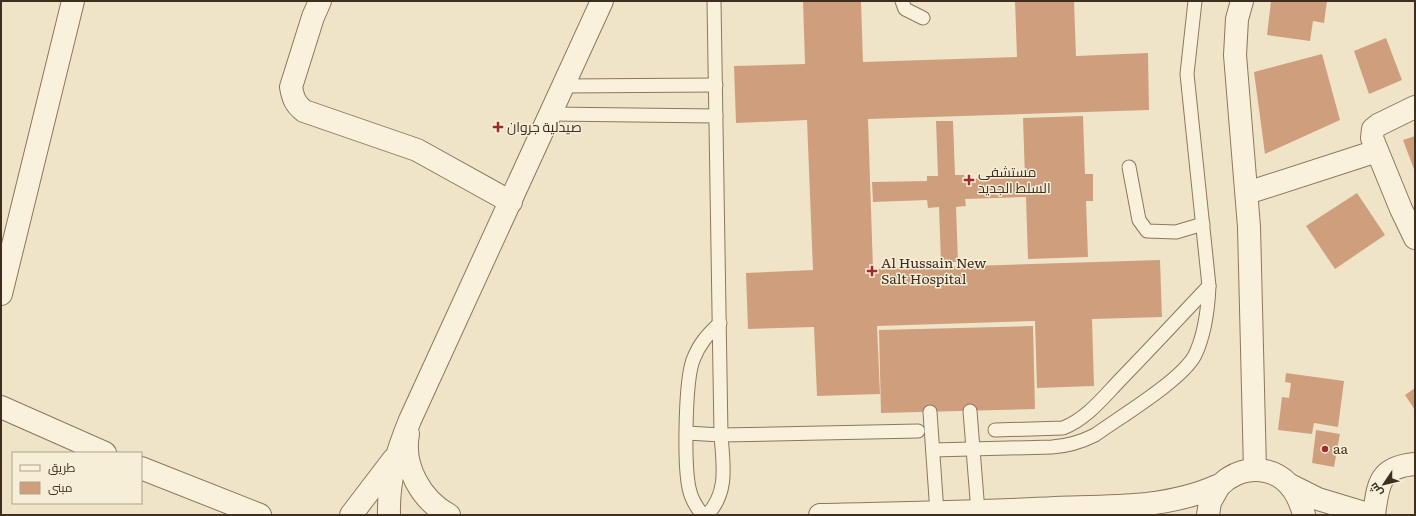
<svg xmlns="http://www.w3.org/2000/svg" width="1416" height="516" viewBox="0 0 1416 516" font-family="Literata,Cairo,serif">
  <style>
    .building { fill: #cf9f7d }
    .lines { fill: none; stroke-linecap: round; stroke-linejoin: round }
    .service-casing { stroke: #8d765c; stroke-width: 15 }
    .minor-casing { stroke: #8d765c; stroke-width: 24 }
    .service { stroke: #faf1dc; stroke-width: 13 }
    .minor { stroke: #faf1dc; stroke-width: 22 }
    .poi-dot { fill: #9e2a2b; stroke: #f7eed8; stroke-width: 1.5 }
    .labels { text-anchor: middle; stroke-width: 3; stroke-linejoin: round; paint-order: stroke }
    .poi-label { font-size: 14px; fill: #3d2e20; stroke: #f7eed8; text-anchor: start }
  </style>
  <rect width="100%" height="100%" fill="#f0e4c8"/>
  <g class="building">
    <path d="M803,1H861L863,62L1017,57L1015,1H1074L1076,56L1148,53L1149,110L868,119L873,269L1160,260L1162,317L1092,319L1094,386L1037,388L1035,321L877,326L880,394L817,396L814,327L748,329L746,273L813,270L807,120L736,123L734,66L805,64Z"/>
    <path d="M1271,1H1327L1324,23L1313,21L1310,41L1267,35Z"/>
    <path d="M1386,38L1402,80L1369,94L1354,51Z"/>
    <path d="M1322,54L1340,120L1265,154L1254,72Z"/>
    <path d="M1083,116L1085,174H1093V201H1086L1088,257L1028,259L1026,197L965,199L966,206L956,207L958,262H941L939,207L928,208L927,200L873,202L872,182L927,181V176H938L936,121H953L955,175H964L965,179L1025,178L1023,118Z"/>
    <path d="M1415,136V172L1403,140Z"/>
    <path d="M1357,193L1385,235L1335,269L1306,226Z"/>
    <path d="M1033,326L1035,409L881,413L879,330Z"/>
    <path d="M1286,373L1344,381L1338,427L1314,423L1312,434L1278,430L1282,397L1289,398L1291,383L1285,382Z"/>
    <path d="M1415,388V410L1405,395Z"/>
    <path d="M1316,430L1340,434L1334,467L1312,463Z"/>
  </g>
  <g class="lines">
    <defs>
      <g id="service">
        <path d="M902,1L905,9L923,18"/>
        <path d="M564,86L716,85"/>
        <path d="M551,114L716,116"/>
        <path d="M1129,167L1139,220L1147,231L1176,232L1203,224"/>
        <path d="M970,411L978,512"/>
        <path d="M930,412L937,513"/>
        <path d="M995,430L1063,428C1086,419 1102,399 1119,381C1149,350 1179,318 1209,286"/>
        <path d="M687,433L721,435L918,431"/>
        <path d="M933,450L1052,447C1068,446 1081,442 1095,435C1120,417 1182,380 1195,355C1205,334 1208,309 1209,286L1187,74L1195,1"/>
        <path d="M703,515C696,507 691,498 689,488C684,464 685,382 693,360C699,344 708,334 720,323"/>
        <path d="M707,515C729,492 723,464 721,435L714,1"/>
      </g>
      <g id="minor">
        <path d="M320,1L313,17L291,87C293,98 295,104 304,111L417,150L511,202"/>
        <path d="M1242,1L1237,19L1235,55L1249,227L1255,470"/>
        <path d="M1415,107L1378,125L1373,129L1372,138L1401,209L1415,238"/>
        <path d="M1247,193L1377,151"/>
        <path d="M1,294L73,1"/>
        <path d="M1,407L105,453"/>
        <path d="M408,434C402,466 421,500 449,515"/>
        <path d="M141,468L260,515"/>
        <path d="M1292,486L1318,499L1371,515"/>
        <path d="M351,515L393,460"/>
        <path d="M389,515C388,479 397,452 410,420L602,1"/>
        <path d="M820,515C899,513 978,512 1056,508C1086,507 1117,507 1147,504C1171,501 1195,496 1217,486C1222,485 1225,480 1229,478C1237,473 1247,470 1255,470C1283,470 1298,491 1304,515"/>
        <path d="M1208,515L1210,502L1219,486"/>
        <path d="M1374,515C1378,484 1379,467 1415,464"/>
      </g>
    </defs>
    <use href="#service" class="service-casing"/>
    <use href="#minor" class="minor-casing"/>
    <use href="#service" class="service"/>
    <use href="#minor" class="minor"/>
  </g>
  <g class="poi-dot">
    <path d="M496 121h4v4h4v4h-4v4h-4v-4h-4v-4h4z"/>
    <path d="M967 174h4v4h4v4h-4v4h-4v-4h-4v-4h4z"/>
    <path d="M870 265h4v4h4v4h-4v4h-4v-4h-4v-4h4z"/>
    <circle cx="1325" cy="449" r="4"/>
  </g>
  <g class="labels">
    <g class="poi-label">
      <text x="507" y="132">صيدلية جروان</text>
      <text x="978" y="177">مستشفى<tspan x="978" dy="16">السلط الجديد</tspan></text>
      <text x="881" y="268">Al Hussain New<tspan x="881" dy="16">Salt Hospital</tspan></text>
      <text x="1333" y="454">aa</text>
    </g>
  </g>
  <rect width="1416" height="516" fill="none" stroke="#3d2e20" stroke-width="4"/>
  <rect x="12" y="452" width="130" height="52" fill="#f7eed8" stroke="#ada18e"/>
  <rect x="20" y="465" width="20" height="6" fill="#faf1dc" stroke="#ada18e"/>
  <text x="48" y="472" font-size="12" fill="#3d2e20">طريق</text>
  <rect x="20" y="482" width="20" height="12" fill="#cf9f7d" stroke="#ada18e"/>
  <text x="48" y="492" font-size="12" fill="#3d2e20">مبنى</text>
  <g transform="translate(1384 484) rotate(235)" stroke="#f7eed8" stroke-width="3" paint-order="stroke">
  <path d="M0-3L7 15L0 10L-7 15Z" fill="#3d2e20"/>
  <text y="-6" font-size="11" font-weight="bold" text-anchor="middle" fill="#3d2e20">ش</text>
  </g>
</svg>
